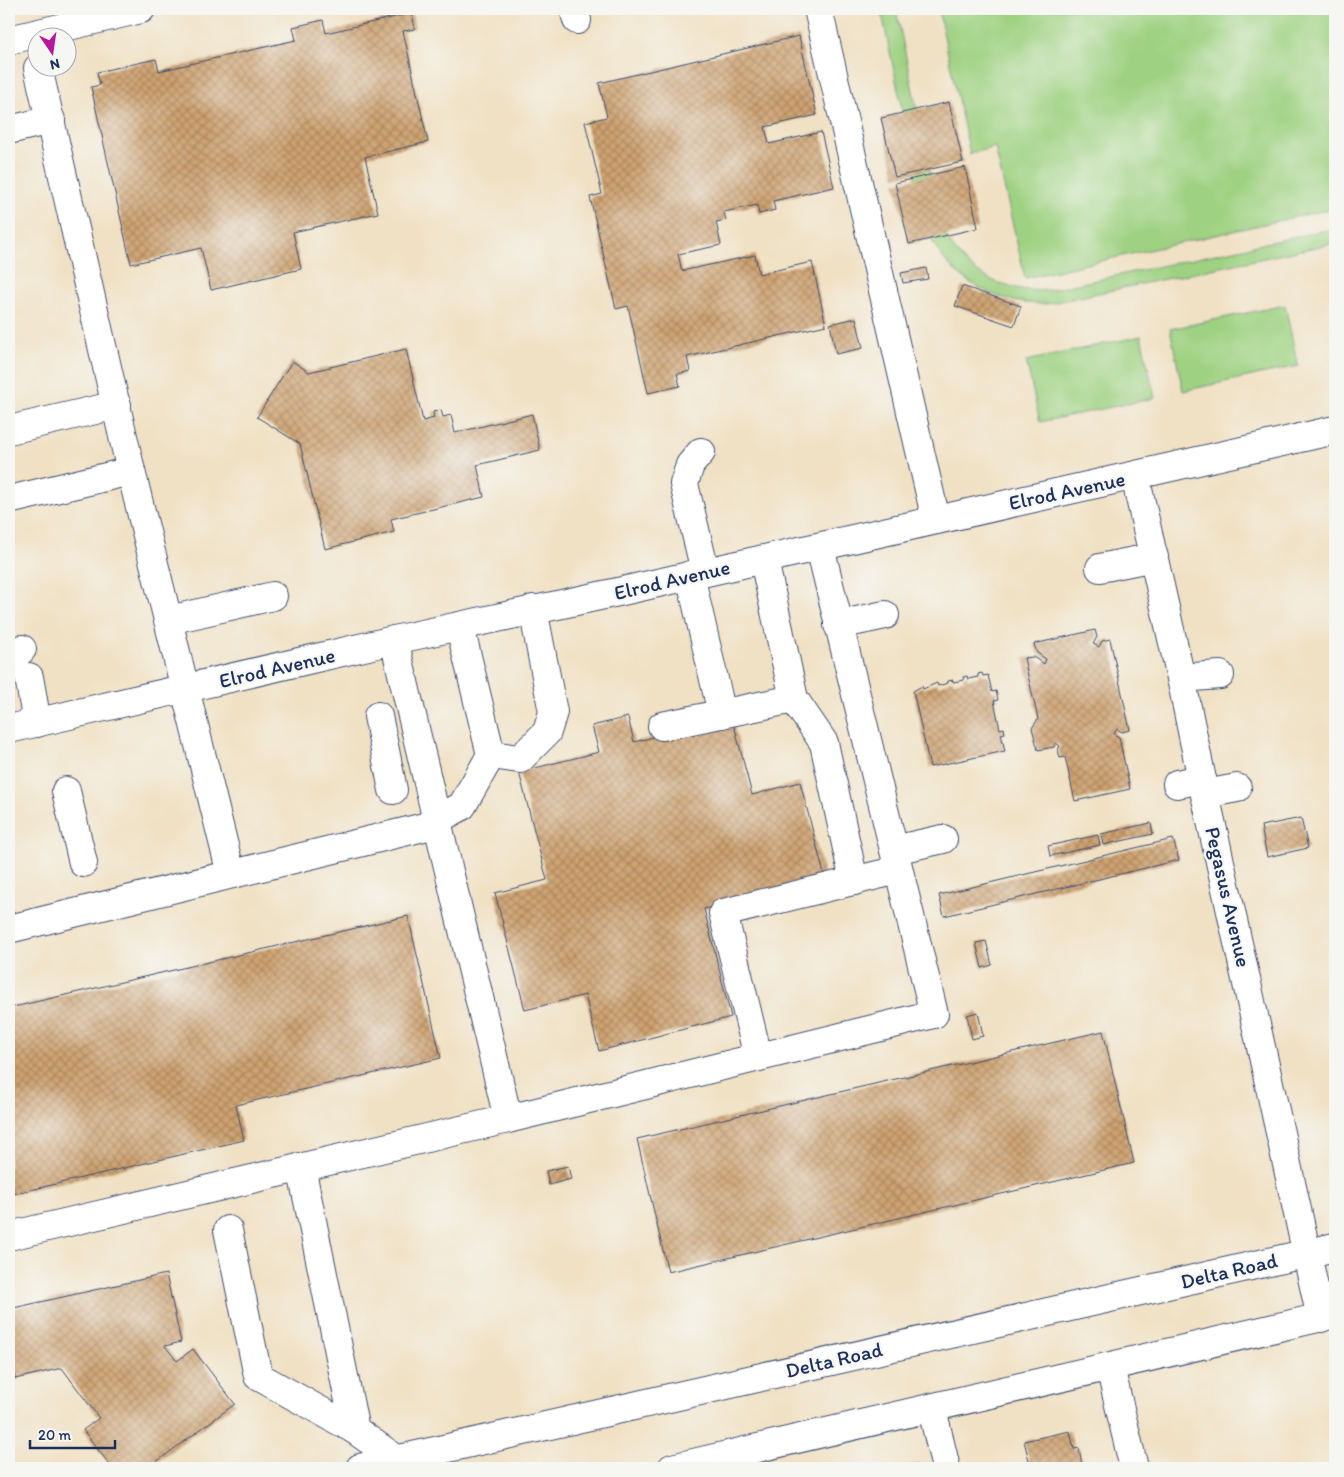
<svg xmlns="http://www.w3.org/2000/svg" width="1344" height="1477" viewBox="0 0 1344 1477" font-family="Itim,sans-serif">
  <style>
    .grass { fill: #9ed181; stroke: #5c8070 }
    .building { fill: url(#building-cross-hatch) }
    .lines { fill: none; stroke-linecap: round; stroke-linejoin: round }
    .minor-casing { stroke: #3b4a6d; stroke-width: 30 }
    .minor { stroke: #fff; stroke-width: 28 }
    .labels { text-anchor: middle; stroke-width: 4.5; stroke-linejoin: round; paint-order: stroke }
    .street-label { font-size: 21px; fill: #1b2f5e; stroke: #f6f6f2 }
  </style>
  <defs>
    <pattern id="building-cross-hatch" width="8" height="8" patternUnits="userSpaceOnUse" patternTransform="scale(1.25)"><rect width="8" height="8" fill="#cfa371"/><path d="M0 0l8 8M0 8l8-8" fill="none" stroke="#a78560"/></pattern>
  </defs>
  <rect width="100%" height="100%" fill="#f6f6f2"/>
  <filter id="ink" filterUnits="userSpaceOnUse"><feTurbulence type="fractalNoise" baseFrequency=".02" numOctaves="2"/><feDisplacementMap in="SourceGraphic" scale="10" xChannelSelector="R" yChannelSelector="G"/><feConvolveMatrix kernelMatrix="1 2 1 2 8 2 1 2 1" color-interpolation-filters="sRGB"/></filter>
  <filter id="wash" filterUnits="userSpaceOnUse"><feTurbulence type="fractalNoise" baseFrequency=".0096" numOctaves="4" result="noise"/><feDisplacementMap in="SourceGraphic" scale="20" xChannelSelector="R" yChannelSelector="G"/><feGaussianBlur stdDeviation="1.12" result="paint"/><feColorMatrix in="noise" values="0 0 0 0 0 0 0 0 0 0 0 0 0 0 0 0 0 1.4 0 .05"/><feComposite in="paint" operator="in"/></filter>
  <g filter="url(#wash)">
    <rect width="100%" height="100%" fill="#f0e1c4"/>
    <g class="grass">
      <path d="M881,9H896L940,222C957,270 1001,294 1050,290L1335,228V243L1047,304C995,305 942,277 926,225C918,198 914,170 909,143C900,98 890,53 881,9Z"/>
      <path d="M938,9H1335V208L1025,278L995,147L970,154Z"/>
      <path d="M1285,305L1298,366L1183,391L1170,329Z"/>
      <path d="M1141,336L1155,398L1040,422L1026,361Z"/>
    </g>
    <g id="blocks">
      <g class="building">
        <path d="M412,13L415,29L403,31L428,142L365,157L378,213L293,232L301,269L211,290L201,248L131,264L91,87L100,85L97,72L156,59L159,71L296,40L293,27L323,20L326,33Z"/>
        <path d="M799,36L817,115L765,127L769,144L821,132L834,187L773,201L775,210L759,214L757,205L724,212L726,220L716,222L721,245L678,254L682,271L755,255L759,274L812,262L826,325L687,357L690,371L677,374L680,386L648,393L628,306L616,309L590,197L602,194L585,122L607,117L599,83Z"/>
        <path d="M949,102L963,162L895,177L881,118Z"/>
        <path d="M965,167L978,228L909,244L895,183Z"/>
        <path d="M926,268L928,279L903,283L901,273Z"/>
        <path d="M962,286L1021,306L1014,326L955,306Z"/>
        <path d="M856,318L863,348L836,354L830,324Z"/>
        <path d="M406,349L423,421L434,418L433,412L441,410L443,417L451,415L455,433L532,414L540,450L477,465L484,497L391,519L394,532L325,549L300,444L257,417L292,361L309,372Z"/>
        <path d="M1095,630L1097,637L1093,644L1099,647L1102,641L1110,639L1130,730L1122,732L1117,729L1114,734L1119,737L1130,789L1075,801L1065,757L1060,758L1058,750L1060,746L1056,743L1054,747L1038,750L1032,728L1038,719L1024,658L1033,657L1044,664L1046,659L1037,653L1034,644Z"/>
        <path d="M982,673L983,676L988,675L992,692L996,691L998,700L994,701L1000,729L1004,728L1005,733L1001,734L1005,751L930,767L913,691L922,686L923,689L937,683L938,686L948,683V681L953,680V682L964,680L963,677L967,676L968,679L978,677V674Z"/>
        <path d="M628,717L634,742L732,717L752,795L800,782L825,878L704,909L731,1017L599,1051L585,995L525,1010L495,893L547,880L519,772L599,752L592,726Z"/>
        <path d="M1301,818L1308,848L1267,857L1261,826Z"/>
        <path d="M1151,823L1153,834L1103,845L1101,834Z"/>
        <path d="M1098,835L1100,845L1050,856L1048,846Z"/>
        <path d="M1173,839L1179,860L944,916L939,895Z"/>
        <path d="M408,916L441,1058L236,1105L244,1140L9,1195V1008Z"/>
        <path d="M986,941L992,965L982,968L976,943Z"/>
        <path d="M978,1012L983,1036L972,1039L967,1015Z"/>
        <path d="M1103,1031L1134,1163L668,1272L637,1139Z"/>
        <path d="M568,1166L571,1179L549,1185L546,1171Z"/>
        <path d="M166,1274L181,1342L165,1346L177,1361L193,1349L235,1404L148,1468H112L83,1430L99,1418L62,1368L15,1379L9,1351V1309Z"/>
        <path d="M1070,1431L1074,1449L1079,1448L1082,1465L1078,1468H1031L1024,1441Z"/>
        <path d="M917,1464L919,1468H900V1467Z"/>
      </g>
    </g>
  </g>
  <g filter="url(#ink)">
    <use href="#blocks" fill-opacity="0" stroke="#3b4a6d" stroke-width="1"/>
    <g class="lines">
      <defs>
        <g id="minor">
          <path d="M574,9L577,20"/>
          <path d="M818,9L936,520"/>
          <path d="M9,40L141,9"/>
          <path d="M38,68L131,471L231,874"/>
          <path d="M9,130L51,120"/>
          <path d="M9,430L117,405"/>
          <path d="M701,452L690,465L684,484L705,571"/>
          <path d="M1135,476L1181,678L1205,794L1321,1318"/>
          <path d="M9,500L131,471"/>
          <path d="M764,560L794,699L824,743L854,881"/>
          <path d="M1100,568L1154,557"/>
          <path d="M690,575L722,714"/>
          <path d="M169,620L273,596"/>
          <path d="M838,625L885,615"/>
          <path d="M9,662L22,649"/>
          <path d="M29,677L37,723"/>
          <path d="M1181,678L1220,675"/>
          <path d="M378,716L393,790"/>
          <path d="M662,726L794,699"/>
          <path d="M9,729L394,640L618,592L1335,430"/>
          <path d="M491,755L520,759L547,732L553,712L533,609"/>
          <path d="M1177,784L1202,779"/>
          <path d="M66,791L83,863"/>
          <path d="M1205,794L1237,788"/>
          <path d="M894,850L943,839"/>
          <path d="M9,929L424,827L462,806L491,755L460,627"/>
          <path d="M758,1057L723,913L898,870"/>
          <path d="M508,1119L934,1014L820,547"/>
          <path d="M301,1167L355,1430"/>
          <path d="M228,1230L258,1376L355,1430L396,1459"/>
          <path d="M9,1236L508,1119L394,640"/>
          <path d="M1110,1367L1134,1468"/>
          <path d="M932,1409L946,1468"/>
          <path d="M360,1468L1335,1247"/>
          <path d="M672,1468L1335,1314"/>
        </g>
      </defs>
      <use href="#minor" class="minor-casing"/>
      <use href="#minor" class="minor"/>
    </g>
  </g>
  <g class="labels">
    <g class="street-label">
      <text transform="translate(1067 491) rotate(-12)" y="7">Elrod Avenue</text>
      <text transform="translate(672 580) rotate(-13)" y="7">Elrod Avenue</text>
      <text transform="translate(277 668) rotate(-13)" y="7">Elrod Avenue</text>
      <text transform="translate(1228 897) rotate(77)" y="7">Pegasus Avenue</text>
      <text transform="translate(1229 1271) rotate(-13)" y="7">Delta Road</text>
      <text transform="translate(834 1360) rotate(-13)" y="7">Delta Road</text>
    </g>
  </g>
  <rect width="1344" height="1477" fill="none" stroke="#f6f6f2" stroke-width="30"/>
  <g transform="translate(52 52) rotate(167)"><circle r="24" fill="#f6f6f2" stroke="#9ea6b7"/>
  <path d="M0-4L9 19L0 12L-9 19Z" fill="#b5179e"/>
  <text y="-8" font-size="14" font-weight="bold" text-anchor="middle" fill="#1b2f5e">N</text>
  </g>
  <path d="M30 1440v8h85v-8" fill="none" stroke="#1b2f5e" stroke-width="2.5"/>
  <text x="38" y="1440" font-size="15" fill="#1b2f5e" stroke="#f6f6f2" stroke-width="4" paint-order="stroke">20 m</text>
</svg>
